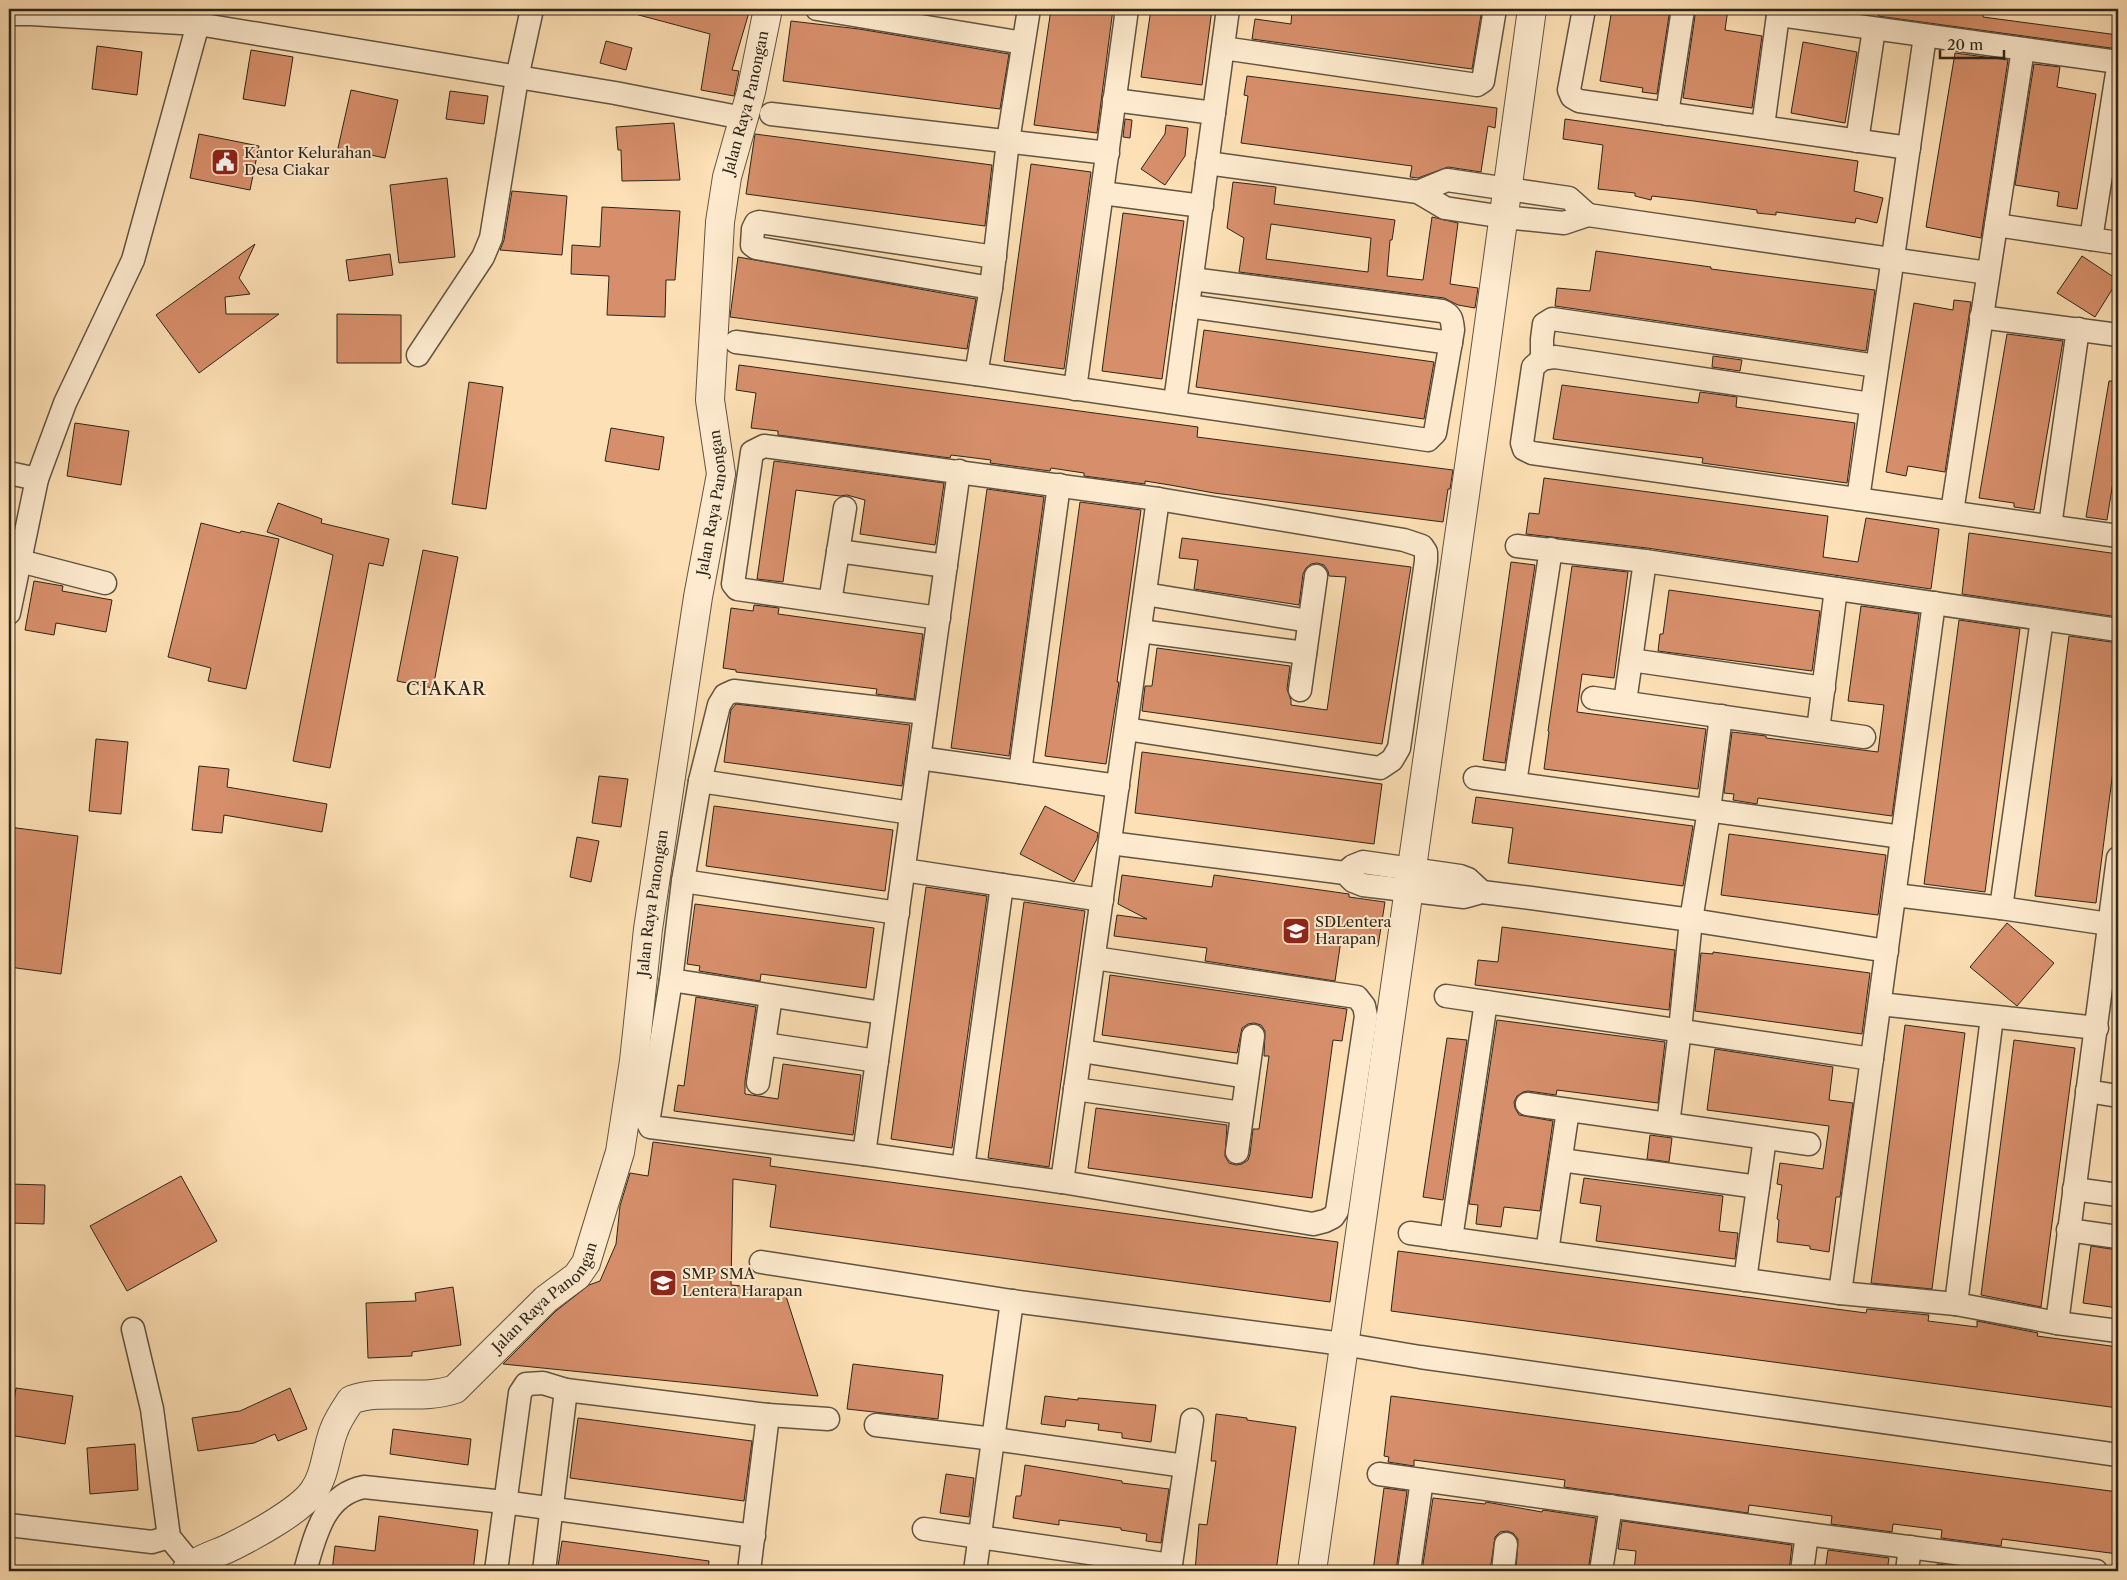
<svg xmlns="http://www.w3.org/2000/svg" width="2127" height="1580" viewBox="0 0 2127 1580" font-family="'Libre Caslon Text',serif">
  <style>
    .building { fill: #d78f6b; stroke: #2c251b; fill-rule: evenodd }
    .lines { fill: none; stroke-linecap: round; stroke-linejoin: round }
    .minor-casing { stroke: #605442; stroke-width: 25 }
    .tertiary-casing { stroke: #605442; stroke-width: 30 }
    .minor { stroke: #feebcf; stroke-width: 22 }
    .tertiary { stroke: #feebcf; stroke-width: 28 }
    .labels { text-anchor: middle; stroke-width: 4; stroke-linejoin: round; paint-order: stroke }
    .street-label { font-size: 15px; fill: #2c251b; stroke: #feebcf }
    .poi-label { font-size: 15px; fill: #2c251b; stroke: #feebcf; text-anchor: start }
    .quarter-label { font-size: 18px; letter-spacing: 1px; fill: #2c251b; stroke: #feebcf }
  </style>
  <rect width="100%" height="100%" fill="#fde0b5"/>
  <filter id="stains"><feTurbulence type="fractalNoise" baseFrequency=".004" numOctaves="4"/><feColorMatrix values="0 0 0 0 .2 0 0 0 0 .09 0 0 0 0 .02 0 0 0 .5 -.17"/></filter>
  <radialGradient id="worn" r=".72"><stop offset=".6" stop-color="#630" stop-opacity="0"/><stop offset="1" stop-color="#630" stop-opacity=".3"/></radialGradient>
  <g class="building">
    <path d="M636,9H750L732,70L739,71L734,96L701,90L710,34L635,14Z"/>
    <path d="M1051,9L1086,12V9H1113L1097,133L1034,125Z"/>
    <path d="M1151,9H1212L1202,85L1141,77Z"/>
    <path d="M1292,9H1482L1472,69L1252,39L1255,19L1291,24Z"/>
    <path d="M1612,9H1670L1657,94L1642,92L1643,88L1600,81Z"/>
    <path d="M1696,9H1728L1725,30L1762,36L1752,108L1683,98Z"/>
    <path d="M1879,9H1951L1983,13V17L2118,35V49L1878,16Z"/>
    <path d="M791,21L859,29L1009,54L1000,109L783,81Z"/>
    <path d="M606,41L632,48L626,70L600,63Z"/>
    <path d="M1803,42L1857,52L1845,123L1791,113Z"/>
    <path d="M97,46L142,52L137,95L92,89Z"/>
    <path d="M251,50L293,57L285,106L243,99Z"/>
    <path d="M1955,53L2008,60L1981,238L1926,227Z"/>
    <path d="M2034,64L2060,67L2057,87L2096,94L2077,209L2057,206L2059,192L2015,185Z"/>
    <path d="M1247,76L1497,108L1495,128L1488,126L1481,172L1448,167L1418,178L1410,177L1412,166L1241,143L1248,96L1244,95Z"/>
    <path d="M351,90L398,100L385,158L338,148Z"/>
    <path d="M450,91L488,96L484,124L446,119Z"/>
    <path d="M1125,119L1132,120L1130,138L1123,137Z"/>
    <path d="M1565,119L1858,161L1854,191L1883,198L1877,223L1856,218L1855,223L1776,212V215L1757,213V210L1694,201L1652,196L1651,200L1635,196V193L1598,189L1603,145L1563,139Z"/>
    <path d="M674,123L680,180L622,181L621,150H618L616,127Z"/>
    <path d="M1166,125L1188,128L1185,156L1165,185L1141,169L1165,134Z"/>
    <path d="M199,134L259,146L250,190L190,178Z"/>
    <path d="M755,134L992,165L985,226L746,194Z"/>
    <path d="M1031,164L1091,172L1064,369L1004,361Z"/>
    <path d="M447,178L455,257L399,263L390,185Z"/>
    <path d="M1233,182L1276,187L1274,204L1395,220L1392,240H1390L1387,276L1423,280L1432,217L1458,223L1450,284L1478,288L1475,308L1458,305L1444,298L1239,272L1244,238L1227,228ZM1271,224L1371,238L1368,272L1266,259Z"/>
    <path d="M512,191L567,196L562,255L500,250L504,240Z"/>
    <path d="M602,207L680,211L675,280H666L665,317L607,315L609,276L571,274L572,245L600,247Z"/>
    <path d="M1123,213L1184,221L1162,379L1102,371Z"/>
    <path d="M255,244L239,278L250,294L225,297L226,314H279L199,373L156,315Z"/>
    <path d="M1596,251L1711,267V269L1750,274L1875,290L1866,351L1555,306L1557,288L1590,291Z"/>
    <path d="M390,254L393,275L349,281L346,260Z"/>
    <path d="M2082,256L2118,280L2095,317L2057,293Z"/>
    <path d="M738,257L976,299L967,349L730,317Z"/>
    <path d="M1954,300L1971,302L1945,472L1908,466L1906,476L1886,472L1914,303L1953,310Z"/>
    <path d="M337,314L401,315V363H337Z"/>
    <path d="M1204,330L1434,362L1424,419L1196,387Z"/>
    <path d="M2007,334L2063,341L2034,510L2014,507V503L1979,498Z"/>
    <path d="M1713,356L1742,360L1740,371L1712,367Z"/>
    <path d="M739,365L1198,427L1197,437L1453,470L1450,489H1448L1443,522L1214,493L1170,485L1145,481V484L1084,476V473L1051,468L1050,471L990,463L991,460L951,455L950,458L778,435V431L751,428L756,393L736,390Z"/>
    <path d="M2109,381H2118V450L2107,520L2086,517Z"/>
    <path d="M469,382L503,387L486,509L452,504Z"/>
    <path d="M1562,385L1698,403L1700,392L1737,397L1736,407L1855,423L1847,483L1702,463L1703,458L1553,439Z"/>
    <path d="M75,423L129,431L121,485L67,476Z"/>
    <path d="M611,428L664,437L659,470L605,461Z"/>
    <path d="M774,461L944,483L935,545L860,534L865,500L847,495L840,496L796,490L783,582L757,579Z"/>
    <path d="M1544,478L1828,516L1823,557L1858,562L1866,518L1939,529L1931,589L1647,548L1526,534L1529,513L1539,514Z"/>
    <path d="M987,489L1044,497L1009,756L951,748Z"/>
    <path d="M1080,502L1141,510L1117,682H1119L1106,764L1045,756Z"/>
    <path d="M278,503L322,519L321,523L389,539L383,566L369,563L330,768L293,761L333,555L267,532Z"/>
    <path d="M201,523L240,533L241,531L279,539L246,689L208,681L211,668L168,657Z"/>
    <path d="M1969,533L2118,554V617L1962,594Z"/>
    <path d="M1182,538L1411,567L1382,744L1142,711L1145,686H1152L1157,648L1290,666L1287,689L1291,700V705L1327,710L1346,577L1329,576L1328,571L1324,565L1317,563L1311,564L1306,568L1303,574L1299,605L1194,589L1198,560L1179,558Z"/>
    <path d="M423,550L458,557L433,688L397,681Z"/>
    <path d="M1511,562L1535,565L1505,763L1483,760Z"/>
    <path d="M1572,566L1628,572L1614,678L1582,674L1577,712L1706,729L1698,789L1544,769L1549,732L1548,731Z"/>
    <path d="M34,581L63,586L62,591L112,600L106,632L56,623L54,635L25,630Z"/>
    <path d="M1669,590L1820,611L1812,671L1658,651L1660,634H1663Z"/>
    <path d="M754,605L779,608L778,614L923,634L914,699L876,694L877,689L736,672V670L723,668L731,608L753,611Z"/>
    <path d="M1861,606L1919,614L1892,816L1758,798L1757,804L1733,800L1734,794L1724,793L1732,732L1766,736V738L1878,752L1884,705L1848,701Z"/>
    <path d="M1959,620L2020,629L1985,892L1924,884Z"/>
    <path d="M2069,636L2118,643V732L2096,903L2035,896Z"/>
    <path d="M736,704L910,725L902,786L724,762L730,716L731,710Z"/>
    <path d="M96,739L128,742L121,814L89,811Z"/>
    <path d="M1142,752L1382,784L1374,844L1135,813Z"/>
    <path d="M199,766L229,769L227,787L327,804L322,832L224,815L222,833L192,830Z"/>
    <path d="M599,776L628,779L621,827L592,823Z"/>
    <path d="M1476,797L1693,826L1683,886L1508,863L1513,828L1472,823Z"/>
    <path d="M714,806L893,830L885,891L706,866Z"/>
    <path d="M1045,806L1098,833L1097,839L1074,882L1020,854Z"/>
    <path d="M9,827L78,836L61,974L9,967Z"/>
    <path d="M1729,834L1886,855L1878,915L1721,895Z"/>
    <path d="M577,837L599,841L591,882L570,877Z"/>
    <path d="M1122,875L1212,887L1214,875L1349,894V897L1385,902L1378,946L1341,940L1335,981L1205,961L1207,948L1114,936L1117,915L1147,919L1118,904Z"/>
    <path d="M926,887L987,896L952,1148L891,1139Z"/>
    <path d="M1024,902L1085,911L1049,1167L988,1158Z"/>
    <path d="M695,904L874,928L866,988L761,974L760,981L699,971L700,966L687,964Z"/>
    <path d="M2007,923L2054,963L2017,1006L1970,967Z"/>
    <path d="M1502,927L1675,950L1669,1010L1475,985L1478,960L1498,962Z"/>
    <path d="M1713,952L1870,973L1862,1034L1695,1011L1701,953L1713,954Z"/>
    <path d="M1110,975L1347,1009L1342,1041L1333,1040L1312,1198L1088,1168L1096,1108L1227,1125L1225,1156L1229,1163L1236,1165L1242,1164L1248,1160L1250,1154L1253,1129H1259L1269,1056H1264L1265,1031L1261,1025L1254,1023L1248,1024L1242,1028L1237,1053L1102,1035Z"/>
    <path d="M696,997L756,1007L745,1081V1094L778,1099L783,1064L861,1075L853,1135L674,1111L678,1085L684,1086Z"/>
    <path d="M1497,1020L1665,1042L1658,1103L1557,1090L1556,1095L1528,1091L1523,1092L1517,1096L1514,1102L1515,1108L1519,1115L1553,1121L1540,1211L1504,1207L1501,1227L1476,1224L1478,1205L1469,1204Z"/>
    <path d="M1905,1025L1965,1033L1932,1289L1871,1283Z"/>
    <path d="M1447,1038L1467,1040L1443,1200L1423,1197Z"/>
    <path d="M2014,1040L2075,1048L2041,1307L1981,1295Z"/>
    <path d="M1715,1049L1833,1067L1829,1100L1853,1103L1840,1197H1836L1829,1252L1810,1249V1246L1777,1242L1779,1220L1777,1219L1782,1185L1777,1184L1780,1163L1823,1169L1829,1126L1707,1110Z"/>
    <path d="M1650,1135L1672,1138L1669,1162L1647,1159Z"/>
    <path d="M653,1142L771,1158L770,1166L1338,1242L1330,1302L770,1227L776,1185L733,1179L731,1285L784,1290L818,1396L503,1364L556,1311L589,1285L600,1281L616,1244L620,1206L630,1173L648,1176Z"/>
    <path d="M181,1176L217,1241L127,1291L90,1226Z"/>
    <path d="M1584,1178L1723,1196L1719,1231L1738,1233L1735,1259L1596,1241L1601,1206L1580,1203Z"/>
    <path d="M9,1184L45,1185L44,1224L9,1223Z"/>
    <path d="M2091,1246L2118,1250V1308L2083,1303Z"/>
    <path d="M1398,1251L1866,1313L1867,1309L1929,1315L1928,1321L1977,1327V1321L2038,1333L2037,1336L2118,1347V1408L1391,1311Z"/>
    <path d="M453,1287L461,1345L412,1352V1356L368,1358L366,1303L416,1301L415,1293Z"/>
    <path d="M853,1364L943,1375L938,1419L847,1409Z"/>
    <path d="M16,1388L73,1396L65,1444L9,1435Z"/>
    <path d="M290,1388L307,1429L278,1441L275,1434L254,1443L198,1451L192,1418L240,1411Z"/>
    <path d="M1045,1396L1078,1400V1398L1156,1405L1151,1442L1122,1438V1433L1098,1430L1099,1424L1066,1420L1065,1427L1041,1424Z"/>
    <path d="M1391,1396L2118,1492V1554L2002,1539L2001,1546L1941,1538L1942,1530L1893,1524L1892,1532L1831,1524L1832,1516L1749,1505L1748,1513L1564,1487L1565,1480L1414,1460V1466L1388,1462L1389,1457L1384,1456Z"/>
    <path d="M1216,1414L1247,1418V1420L1296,1427L1276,1571H1195L1199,1524L1207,1525L1216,1461H1211Z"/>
    <path d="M578,1418L752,1441L744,1501L570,1478Z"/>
    <path d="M393,1429L471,1439L468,1465L390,1454Z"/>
    <path d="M135,1444L138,1490L90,1494L87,1448Z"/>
    <path d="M1025,1465L1122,1481V1483L1169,1489L1161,1543L1146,1541L1147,1534L1121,1530V1528L1059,1520V1525L1013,1518L1016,1496H1021Z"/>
    <path d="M946,1474L974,1478L969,1517L940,1513Z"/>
    <path d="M1384,1488L1407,1491L1396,1571H1373Z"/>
    <path d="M1433,1498L1485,1504L1486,1502L1542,1512L1543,1510L1596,1518L1588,1571H1516L1518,1539L1513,1533L1507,1531L1500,1532L1495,1537L1490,1571H1422Z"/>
    <path d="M379,1516L478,1530L473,1571H332L335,1546L375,1551Z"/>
    <path d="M1622,1521L1792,1545L1789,1571L1759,1567V1571H1634L1636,1551L1618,1549Z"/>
    <path d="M562,1541L709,1561L708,1571H595L558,1566Z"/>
    <path d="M1828,1550L1889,1558L1887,1571H1825Z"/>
    <path d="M1937,1564L1995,1571H1936Z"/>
  </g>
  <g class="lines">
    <defs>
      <g id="minor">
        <path d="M817,9L1023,43"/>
        <path d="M1584,9L1569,90L1572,97L1579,101L1909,148"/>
        <path d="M1779,9L1778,15L2118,62"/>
        <path d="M9,14H31L198,24L615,93L743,118"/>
        <path d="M1223,48L1477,85L1483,81L1495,9"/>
        <path d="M1114,100L1214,113"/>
        <path d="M771,114L1108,153"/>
        <path d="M1667,114L1683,9"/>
        <path d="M1763,126L1778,15"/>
        <path d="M1857,141L1874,29"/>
        <path d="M1207,163L1418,192L1445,208L1504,217L1564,223L1588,215L1988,273"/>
        <path d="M1418,192L1447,180L1569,198L1588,215"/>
        <path d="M1102,193L1202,206"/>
        <path d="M1996,225L2118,243"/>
        <path d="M2091,239L2118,67"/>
        <path d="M991,288L756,248L752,245L753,229L756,223L759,222L995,257"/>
        <path d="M1188,306L1451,343"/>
        <path d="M1981,317L2118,335"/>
        <path d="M736,342L976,374L1428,440L1435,433L1453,330C1452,320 1452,315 1442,311L1192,279"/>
        <path d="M418,355L483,257L491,238L517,78L532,9"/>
        <path d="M1542,359V339L1544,324L1552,319L1877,366"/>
        <path d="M976,374L991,288L1008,141L1029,9"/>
        <path d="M1075,389L1127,9"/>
        <path d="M1175,402L1228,9"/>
        <path d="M1871,404L1555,357L1542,359L1533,367L1522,443L1524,449L1532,453L2118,536"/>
        <path d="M9,473L37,479"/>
        <path d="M1858,499L1925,36"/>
        <path d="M1952,512L2023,49"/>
        <path d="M2050,526L2078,329"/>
        <path d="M1517,546L1645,561L2118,630"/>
        <path d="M838,551L946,566"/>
        <path d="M20,561L105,583"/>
        <path d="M1145,594L1309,621"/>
        <path d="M830,602L845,508"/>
        <path d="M9,613L37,479L65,403L133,260L198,24"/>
        <path d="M939,618L737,589L733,584L752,452L764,446L1158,499L1404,540L1422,546L1426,552V561L1399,748L1392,760L1380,768L1126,729"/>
        <path d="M1140,631L1305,653"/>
        <path d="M1631,660L1824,688"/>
        <path d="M1300,690L1316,576"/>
        <path d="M1593,698L1864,737"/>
        <path d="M1625,702L1645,561"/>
        <path d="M925,713L734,691L725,695L719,705L700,781L683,881L671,980L648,1123L650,1127L864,1154L1062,1182L1313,1224L1325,1221L1333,1217L1337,1211L1366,1016L1364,1006L1357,997L1094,958"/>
        <path d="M1818,730L1836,589"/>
        <path d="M919,758L1118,786"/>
        <path d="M1020,772L1059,485"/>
        <path d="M1475,778L1902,837"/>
        <path d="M700,781L911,813"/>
        <path d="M1515,783L1551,549"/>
        <path d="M1110,843L1345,873L1353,881L1363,885L1464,897L1482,892L1531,898L1691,920L1887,951"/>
        <path d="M904,870L1102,900"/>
        <path d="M1345,873L1353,866L1363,862L1460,876L1468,879L1482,892"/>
        <path d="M683,881L898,913"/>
        <path d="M1895,895L2001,908L2109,924"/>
        <path d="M2001,908L2042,619"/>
        <path d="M671,980L883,1013"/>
        <path d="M1446,996L1872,1059"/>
        <path d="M1880,1004L2097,1028"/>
        <path d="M764,1044L877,1061"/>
        <path d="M1081,1051L1247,1077"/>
        <path d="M758,1083L771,996"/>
        <path d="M1075,1089L1242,1113"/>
        <path d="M2087,1091L2118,1096"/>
        <path d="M1527,1104L1809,1144"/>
        <path d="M1668,1124L1680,1030L1691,920L1709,810L1721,716"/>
        <path d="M1237,1152L1253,1036"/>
        <path d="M864,1154L959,471"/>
        <path d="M1561,1160L1758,1187"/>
        <path d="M963,1168L1002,885"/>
        <path d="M1062,1182L1158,499"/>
        <path d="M2074,1189L2118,1195"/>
        <path d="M2068,1230L2118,1237"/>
        <path d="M1410,1233L1840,1293L1956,1304L2057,1323L2118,1331"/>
        <path d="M1451,1239L1486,1002"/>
        <path d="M1547,1252L1568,1110"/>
        <path d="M761,1262L1012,1301L1343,1344L1420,1357L2118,1455"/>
        <path d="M1745,1280L1765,1138"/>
        <path d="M1840,1293L1934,603"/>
        <path d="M1956,1304L1992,1017"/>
        <path d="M2057,1323L2118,858"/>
        <path d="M133,1329L152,1409L169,1537L192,1565"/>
        <path d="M876,1425L994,1439L1185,1466"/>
        <path d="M1379,1474L1807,1534L2096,1571"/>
        <path d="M9,1525L152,1542L169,1537"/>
        <path d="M924,1529L1171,1565"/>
        <path d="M305,1571C315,1537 323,1495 364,1487L504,1502L754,1536"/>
        <path d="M496,1571L520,1393L526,1384L543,1383L566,1390L768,1415L828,1419"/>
        <path d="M544,1571L566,1390"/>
        <path d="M749,1571L768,1415"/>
        <path d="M975,1571L1012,1301"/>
        <path d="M1170,1571L1192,1420"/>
        <path d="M1409,1571L1422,1480"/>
        <path d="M1503,1571L1506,1544"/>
        <path d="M1601,1571L1611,1506"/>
        <path d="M1802,1571L1807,1534"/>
        <path d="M1907,1571L1910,1547"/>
      </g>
      <g id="tertiary">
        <path id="s1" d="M186,1571C198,1558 218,1554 233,1546C255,1535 299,1511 313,1492C326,1474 326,1450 334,1430C338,1419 345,1409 351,1400C384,1388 422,1401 455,1389L546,1299L577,1276L586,1263L620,1152L634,1061L648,929L698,597L721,474L710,400L720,222L727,177L751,92L768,9"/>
        <path d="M1312,1571L1481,382L1532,9"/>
      </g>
    </defs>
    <use href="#minor" class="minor-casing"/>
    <use href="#tertiary" class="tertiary-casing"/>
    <use href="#minor" class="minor"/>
    <use href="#tertiary" class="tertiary"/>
  </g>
  <defs>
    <symbol id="civic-square" viewBox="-11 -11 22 22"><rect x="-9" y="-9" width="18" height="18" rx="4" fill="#8f2418" stroke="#feebcf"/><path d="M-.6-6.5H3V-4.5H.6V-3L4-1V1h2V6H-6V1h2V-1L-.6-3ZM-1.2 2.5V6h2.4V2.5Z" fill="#fff"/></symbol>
    <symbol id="school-square" viewBox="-11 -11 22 22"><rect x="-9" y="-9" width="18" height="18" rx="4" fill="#8f2418" stroke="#feebcf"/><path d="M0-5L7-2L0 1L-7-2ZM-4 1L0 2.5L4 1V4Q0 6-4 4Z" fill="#fff"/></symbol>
  </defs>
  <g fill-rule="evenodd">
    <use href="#civic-square" x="209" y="146" width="32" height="32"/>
    <use href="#school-square" x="1280" y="915" width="32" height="32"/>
    <use href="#school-square" x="647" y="1267" width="32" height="32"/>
  </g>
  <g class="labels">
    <g class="street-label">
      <text dy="5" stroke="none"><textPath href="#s1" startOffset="1716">Jalan Raya Panongan</textPath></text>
      <text dy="5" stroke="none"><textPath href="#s1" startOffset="1311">Jalan Raya Panongan</textPath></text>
      <text dy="5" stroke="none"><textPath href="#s1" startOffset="906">Jalan Raya Panongan</textPath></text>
      <text dy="5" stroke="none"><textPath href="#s1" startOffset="486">Jalan Raya Panongan</textPath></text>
    </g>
    <g class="poi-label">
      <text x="244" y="158">Kantor Kelurahan<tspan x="244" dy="17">Desa Ciakar</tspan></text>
      <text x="1315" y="927">SDLentera<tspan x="1315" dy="17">Harapan</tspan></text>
      <text x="682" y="1279">SMP SMA<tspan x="682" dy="17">Lentera Harapan</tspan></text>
    </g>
    <g class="quarter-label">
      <text x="446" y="695">CIAKAR</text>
    </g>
  </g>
  <rect width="2127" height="1580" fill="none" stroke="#fde0b5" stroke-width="30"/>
  <rect x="10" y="10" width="2107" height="1560" fill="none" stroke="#2c251b" stroke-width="2.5"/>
  <rect x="15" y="15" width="2097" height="1550" fill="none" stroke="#2c251b"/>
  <path d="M1940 50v8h64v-8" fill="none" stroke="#2c251b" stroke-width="2.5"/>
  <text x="1947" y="50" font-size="15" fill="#2c251b" stroke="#feebcf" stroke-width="4" paint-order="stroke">20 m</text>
  <rect width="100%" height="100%" filter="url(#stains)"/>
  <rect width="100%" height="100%" fill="url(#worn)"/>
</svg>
